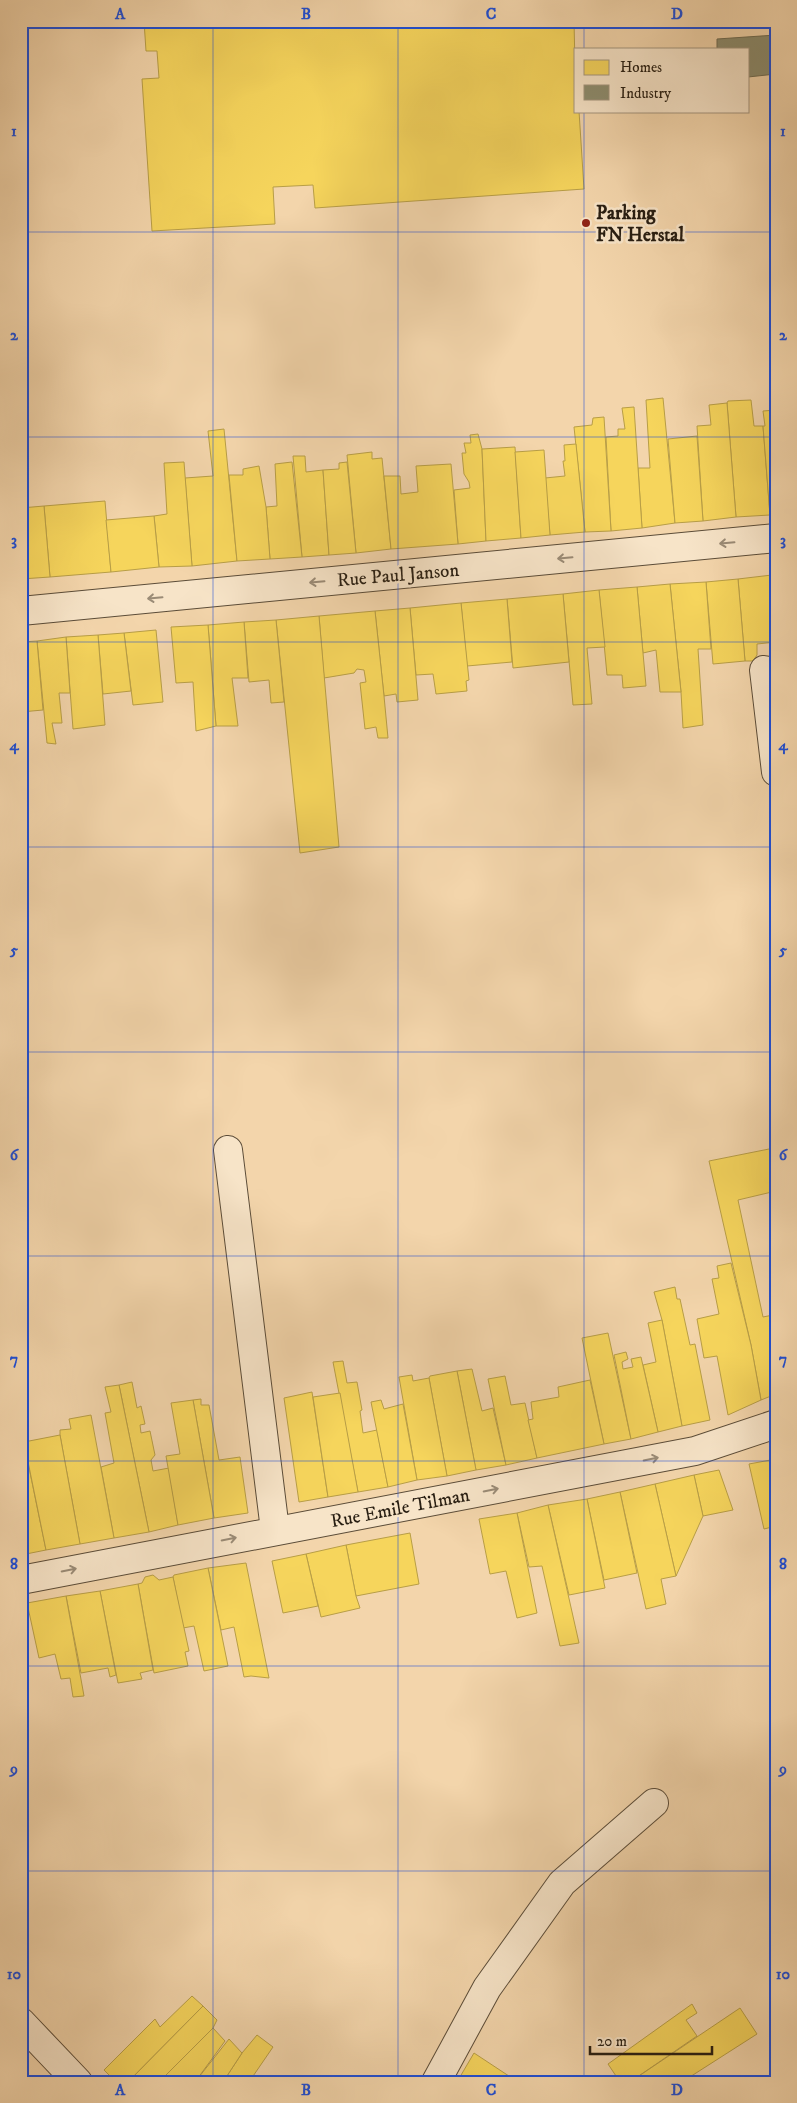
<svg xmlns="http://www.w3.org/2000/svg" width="797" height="2103" viewBox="0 0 797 2103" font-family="'IM FELL DW Pica',serif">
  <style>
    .homes { fill: #f6d55c; stroke: #b89e46 }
    .industry { fill: #8c8c6e; stroke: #6e6b52 }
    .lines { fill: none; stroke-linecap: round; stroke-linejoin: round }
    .minor-casing { stroke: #5b4c38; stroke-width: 30 }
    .minor { stroke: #f7e4c8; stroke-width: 28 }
    .oneway { stroke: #9a8b76 }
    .grid { fill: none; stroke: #1d4ed8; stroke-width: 1; stroke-opacity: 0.55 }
    .poi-dot { fill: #8f2418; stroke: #f7e4c8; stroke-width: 2 }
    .labels { text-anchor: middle; stroke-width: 5; stroke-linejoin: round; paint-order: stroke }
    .poi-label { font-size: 19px; font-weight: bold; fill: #281e12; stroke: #f7e4c8; text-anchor: start }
    .street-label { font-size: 19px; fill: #281e12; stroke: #f7e4c8 }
    .neatline { fill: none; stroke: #1d4ed8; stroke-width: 2 }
    .grid-label { font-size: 16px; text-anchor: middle; font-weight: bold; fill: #1d4ed8 }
  </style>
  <rect width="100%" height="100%" fill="#f3d5ab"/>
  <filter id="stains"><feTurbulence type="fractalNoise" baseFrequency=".004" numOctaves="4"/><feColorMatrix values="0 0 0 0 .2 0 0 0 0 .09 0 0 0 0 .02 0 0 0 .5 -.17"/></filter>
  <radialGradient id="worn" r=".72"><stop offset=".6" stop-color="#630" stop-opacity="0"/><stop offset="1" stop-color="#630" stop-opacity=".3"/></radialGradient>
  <g class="homes">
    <path d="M144,21H574L576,111H579L584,189L315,208L313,185L273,187L275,224L152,231L142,79L159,78L157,51H146Z"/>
    <path d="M663,398L675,523L642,528L638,468H650L646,400Z"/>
    <path d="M751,400L754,426H763L770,515L736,517L727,403L728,401Z"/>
    <path d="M727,403L736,517L703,521L697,426L711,425L709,405Z"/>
    <path d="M634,407L642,528L611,531L606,437L618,436V429H625L622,408Z"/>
    <path d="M776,410V514L770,515L763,426H765L763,411Z"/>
    <path d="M604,417L611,531L585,532L574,427L592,425L593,418Z"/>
    <path d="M224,429L237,561L192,566L185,478L213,476L208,431Z"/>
    <path d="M478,434L482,449L486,541L458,544L454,490L470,488L469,482L464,474L462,453H466L464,443H471L470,435Z"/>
    <path d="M697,436L703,521L675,523L668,439Z"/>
    <path d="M576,444L585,532L550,535L545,478L565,476L563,461H565L564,445Z"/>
    <path d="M515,447L521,538L486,541L482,449Z"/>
    <path d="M544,450L550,535L521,538L515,452Z"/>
    <path d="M372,452V459L382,458L391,549L356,553L347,455Z"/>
    <path d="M293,456H305L306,472L323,470L329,555L302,557Z"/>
    <path d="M184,462L192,566L159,567L154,516L167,514L164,463Z"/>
    <path d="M292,462L302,557L270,559L266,507L277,506L275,464Z"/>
    <path d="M347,462L356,553L329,555L323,470L339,469V463Z"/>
    <path d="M451,464L458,544L391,549L384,476H400L401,494L418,492L416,466Z"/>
    <path d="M259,466L266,507L270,559L237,561L229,475H243V469Z"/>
    <path d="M105,501L111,572L50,577L44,506Z"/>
    <path d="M44,506L50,577L21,579V508Z"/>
    <path d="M154,516L159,567L111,572L106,520Z"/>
    <path d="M772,575H776V618Z"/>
    <path d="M772,575L776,642L757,644V655L753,661H745L738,579Z"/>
    <path d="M738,579L745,661L713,664L706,582Z"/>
    <path d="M706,582L711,649H698L703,725L683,728L681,692L670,584Z"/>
    <path d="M670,584L681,692H660L656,650L643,653L637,587Z"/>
    <path d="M637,587L646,686L623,688L622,675H607L599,590Z"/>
    <path d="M599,590L605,647L587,648L592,704L573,705L563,594Z"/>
    <path d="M563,594L569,662L513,668L507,599Z"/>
    <path d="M507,599L512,662L467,666L461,603Z"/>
    <path d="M461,603L469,680L466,681L467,691L436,694L433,674L416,675L410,608Z"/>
    <path d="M410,608L418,700L397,702L396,694L384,696L375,611Z"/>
    <path d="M375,611L384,696L388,738H378L376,727L365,729L360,683L366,682L364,670L357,669L354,673L324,678L319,616Z"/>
    <path d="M319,616L339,847L300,853L276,620Z"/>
    <path d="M276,620L284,702L271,703L269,680L249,682L244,622Z"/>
    <path d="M244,622L248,678H232L238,726H216L208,625Z"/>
    <path d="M208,625L216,726L196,731L193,682L176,683L171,627Z"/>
    <path d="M156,630L163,702L133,705L124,633Z"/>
    <path d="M124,633L131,691L103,694L98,635Z"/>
    <path d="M98,635L105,725L73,729L66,637Z"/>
    <path d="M66,637L70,693H59L62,723H52L56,744L47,743L37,641Z"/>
    <path d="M37,641L43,710L21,712V642Z"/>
    <path d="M774,1148L776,1191L738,1200L763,1317L773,1315L776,1324V1394L761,1400L751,1345L709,1161Z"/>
    <path d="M731,1263L751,1345L761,1400L728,1415L717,1356L704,1358L697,1319L719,1314L712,1279L719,1278L717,1266Z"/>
    <path d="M675,1287L677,1299H680L690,1345L695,1344L710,1420L682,1426L662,1320L654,1292Z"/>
    <path d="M662,1320L682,1426L658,1432L643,1365L656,1362L648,1323Z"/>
    <path d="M608,1333L631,1439L604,1444L582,1338Z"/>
    <path d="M626,1352L628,1359L622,1362L623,1369L633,1367L631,1359L641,1357L658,1432L631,1439L614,1355Z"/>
    <path d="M343,1361L347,1383L357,1382L362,1410L360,1411L363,1433L377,1430L388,1487L358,1492L333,1362Z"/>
    <path d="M472,1369L482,1411L493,1408L506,1465L476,1470L457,1371Z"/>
    <path d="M457,1371L476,1470L447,1476L429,1378L430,1376Z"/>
    <path d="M412,1375L413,1381L429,1378L447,1476L417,1480L399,1377Z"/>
    <path d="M505,1376L511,1405L525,1403L537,1458L506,1465L488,1379Z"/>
    <path d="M590,1380L604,1444L537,1458L528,1420L533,1419L531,1402L559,1397L558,1387Z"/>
    <path d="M132,1382L137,1408L141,1406L145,1424L140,1425L141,1433L150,1431L155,1455L151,1460L153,1471L169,1468L178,1525L149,1532L119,1385Z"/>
    <path d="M119,1385L149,1532L114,1538L101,1467L114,1463L105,1413L111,1412L105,1387Z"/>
    <path d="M312,1392L328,1497L299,1502L284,1398Z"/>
    <path d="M340,1393L358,1492L328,1497L313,1397Z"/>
    <path d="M201,1399V1405H209L219,1460L240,1457L248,1513L214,1518L193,1400Z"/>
    <path d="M193,1400L214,1518L178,1525L166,1456L180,1454L171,1403Z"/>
    <path d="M381,1400L384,1409L403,1404L417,1480L388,1487L371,1402Z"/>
    <path d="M91,1415L114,1538L80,1544L60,1435V1430L71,1429L69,1419Z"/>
    <path d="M21,1429L46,1550L21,1555Z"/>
    <path d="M60,1435L80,1544L46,1550L24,1442Z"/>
    <path d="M776,1459V1526L764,1529L749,1464Z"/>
    <path d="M719,1470L733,1510L703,1516L694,1475Z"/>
    <path d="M694,1475L703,1516L676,1576L655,1484Z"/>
    <path d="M655,1484L676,1576L661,1579L666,1604L646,1609L620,1492Z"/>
    <path d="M620,1492L637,1573L604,1580L587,1499Z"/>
    <path d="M587,1499L605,1588L569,1595L548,1505Z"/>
    <path d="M548,1505L579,1643L560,1646L542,1566L529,1567L517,1513Z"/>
    <path d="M517,1513L537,1613L517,1618L506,1571L490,1574L479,1519Z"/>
    <path d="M410,1533L419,1584L356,1596L346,1545Z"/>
    <path d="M346,1545L356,1596L360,1608L321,1617L306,1554Z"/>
    <path d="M306,1554L318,1606L283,1613L272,1561Z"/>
    <path d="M246,1563L269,1678L251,1676L244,1677L234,1627L221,1630L208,1568Z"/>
    <path d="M208,1568L228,1666L204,1671L194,1626L183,1628L173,1577L174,1575Z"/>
    <path d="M153,1575L159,1580L173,1577L189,1651L185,1652L188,1666L154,1673L138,1584L142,1583L145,1577Z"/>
    <path d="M138,1584L153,1670L140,1673L142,1679L118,1683L100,1591Z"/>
    <path d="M100,1591L116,1675L110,1677L108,1668L81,1673L66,1596Z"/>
    <path d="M66,1596L84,1696L73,1697L70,1678L61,1679L55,1654L39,1658L27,1603Z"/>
    <path d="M192,1996L203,2006L128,2082H116L104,2070L155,2019L160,2027Z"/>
    <path d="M692,2004L697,2013L686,2020L697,2036L630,2082H620L608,2064Z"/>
    <path d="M203,2006L217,2020L213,2028L159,2082H128Z"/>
    <path d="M740,2008L757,2034L682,2082H630Z"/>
    <path d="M213,2028L225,2041L195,2082H159Z"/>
    <path d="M257,2035L273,2047L249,2082H223L242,2053Z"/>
    <path d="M229,2039L242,2053L223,2082H195Z"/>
    <path d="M474,2053L518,2082H457Z"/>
    <path d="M253,2076L262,2082H249Z"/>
  </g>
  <path class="industry" d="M776,35V74L748,77V49H717V39Z"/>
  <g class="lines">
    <defs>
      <g id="minor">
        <path d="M21,611L776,538"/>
        <path d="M764,670L776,772"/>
        <path d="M228,1150L275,1530"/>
        <path d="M21,1580L695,1451L776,1424"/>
        <path d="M21,2022L78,2082"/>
        <path d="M436,2082L487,1988L562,1883L654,1803"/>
      </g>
    </defs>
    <use href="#minor" class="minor-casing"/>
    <use href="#minor" class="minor"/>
  </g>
  <defs><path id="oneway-shaft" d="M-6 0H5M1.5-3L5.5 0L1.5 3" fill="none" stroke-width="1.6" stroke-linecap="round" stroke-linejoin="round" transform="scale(1.25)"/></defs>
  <g class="oneway">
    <use href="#oneway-shaft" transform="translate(727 543) rotate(175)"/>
    <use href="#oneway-shaft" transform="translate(565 558) rotate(175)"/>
    <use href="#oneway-shaft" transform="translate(317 582) rotate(175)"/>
    <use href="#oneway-shaft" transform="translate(155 598) rotate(175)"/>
    <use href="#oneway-shaft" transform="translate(651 1459) rotate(-11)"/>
    <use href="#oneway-shaft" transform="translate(491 1490) rotate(-11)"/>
    <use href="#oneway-shaft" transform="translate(229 1539) rotate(-11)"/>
    <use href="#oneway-shaft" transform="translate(69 1570) rotate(-11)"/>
  </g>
  <path class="grid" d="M213,21V2082M398,21V2082M584,21V49M584,111V2082M21,232H776M21,437H776M21,642H776M21,847H776M21,1052H776M21,1256H776M21,1461H776M21,1666H776M21,1871H776"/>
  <circle class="poi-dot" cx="586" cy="223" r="5"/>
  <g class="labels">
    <g class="poi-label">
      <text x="596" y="219">Parking<tspan x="596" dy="22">FN Herstal</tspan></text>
    </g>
    <g class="street-label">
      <text transform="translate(398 574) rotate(-5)" y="7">Rue Paul Janson</text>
      <text transform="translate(400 1507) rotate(-11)" y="7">Rue Emile Tilman</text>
    </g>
  </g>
  <rect width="797" height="2103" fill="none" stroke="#f3d5ab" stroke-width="55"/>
  <rect x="574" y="48" width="175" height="65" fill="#f7e4c8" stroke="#a4957f"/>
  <rect x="584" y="60" width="25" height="15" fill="#f6d55c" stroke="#a4957f"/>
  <text x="620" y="72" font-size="15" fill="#281e12">Homes</text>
  <rect x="584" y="85" width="25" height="15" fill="#8c8c6e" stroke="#a4957f"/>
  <text x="620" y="98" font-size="15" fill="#281e12">Industry</text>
  <path d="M590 2046v8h122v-8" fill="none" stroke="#281e12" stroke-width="2.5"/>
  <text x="597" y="2046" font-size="15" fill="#281e12" stroke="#f7e4c8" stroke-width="4" paint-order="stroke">20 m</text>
  <rect x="28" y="28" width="742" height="2048" class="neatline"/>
  <g class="grid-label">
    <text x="120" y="19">A</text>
    <text x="306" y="19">B</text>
    <text x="491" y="19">C</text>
    <text x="677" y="19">D</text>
    <text x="14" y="136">1</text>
    <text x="783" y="136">1</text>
    <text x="14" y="340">2</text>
    <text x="783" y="340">2</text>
    <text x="14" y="545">3</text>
    <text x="783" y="545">3</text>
    <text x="14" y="750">4</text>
    <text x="783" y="750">4</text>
    <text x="14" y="955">5</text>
    <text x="783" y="955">5</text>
    <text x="14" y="1160">6</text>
    <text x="783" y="1160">6</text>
    <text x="14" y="1364">7</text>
    <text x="783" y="1364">7</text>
    <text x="14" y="1569">8</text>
    <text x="783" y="1569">8</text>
    <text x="14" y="1774">9</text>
    <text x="783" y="1774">9</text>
    <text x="14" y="1979">10</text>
    <text x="783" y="1979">10</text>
    <text x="120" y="2095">A</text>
    <text x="306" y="2095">B</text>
    <text x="491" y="2095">C</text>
    <text x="677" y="2095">D</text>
  </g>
  <rect width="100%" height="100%" filter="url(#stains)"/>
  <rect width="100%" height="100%" fill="url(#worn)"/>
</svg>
